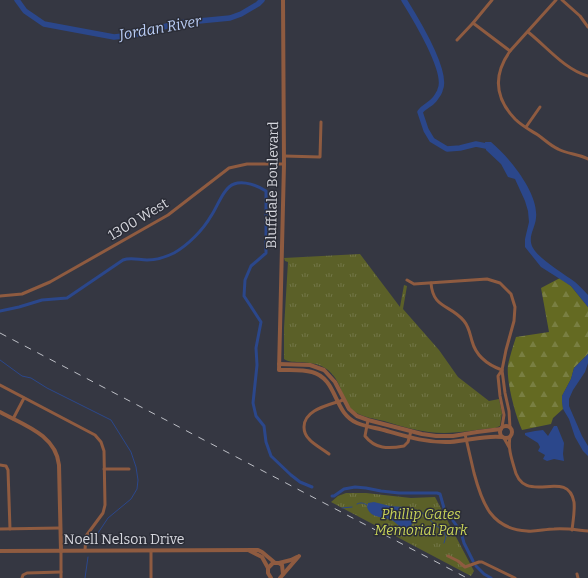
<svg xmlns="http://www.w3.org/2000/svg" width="588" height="578" viewBox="0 0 588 578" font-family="Bitter,serif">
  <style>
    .grass { fill: url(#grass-tufts) }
    .forest { fill: url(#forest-firs) }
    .water { fill: #2b478b }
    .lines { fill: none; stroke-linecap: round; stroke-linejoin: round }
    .stream { stroke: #2b478b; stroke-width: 1 }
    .canal { stroke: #2b478b; stroke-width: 3 }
    .river { stroke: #2b478b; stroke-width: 5.5 }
    .minor { stroke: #8f5b40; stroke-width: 3 }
    .tertiary { stroke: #8f5b40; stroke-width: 4 }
    .rail { stroke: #bcbec5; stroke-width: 1; stroke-dasharray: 7 7; stroke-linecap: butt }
    .labels { text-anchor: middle; stroke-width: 3; stroke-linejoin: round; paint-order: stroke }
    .street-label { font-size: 14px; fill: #d6d7de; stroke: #2b2d37 }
    .park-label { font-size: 14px; font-style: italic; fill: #c9d458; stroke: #2b2d37 }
    .water-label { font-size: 15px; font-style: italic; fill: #bacdf5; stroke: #2b2d37 }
  </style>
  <defs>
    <pattern id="grass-tufts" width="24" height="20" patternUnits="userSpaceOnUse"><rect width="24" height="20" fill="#5b6028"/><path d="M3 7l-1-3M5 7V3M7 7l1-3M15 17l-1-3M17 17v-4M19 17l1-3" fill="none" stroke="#727647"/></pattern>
    <pattern id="forest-firs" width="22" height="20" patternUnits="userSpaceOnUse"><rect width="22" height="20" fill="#646a22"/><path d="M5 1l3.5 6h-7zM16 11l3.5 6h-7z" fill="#797f42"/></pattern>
  </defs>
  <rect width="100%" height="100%" fill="#353742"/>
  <g class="grass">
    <path d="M360,254L400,307L404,285L407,286L403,309L439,350L458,377L489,401L499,399L502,413L500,426L495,428C478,429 461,433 444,433C423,433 404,427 384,421C375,419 363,417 355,412C340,402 344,380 325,368C311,359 292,365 284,359V328L288,262L285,261L284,258Z"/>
    <path d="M346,493H366L411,498L435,497L474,571L471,576L331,502L338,496Z"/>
  </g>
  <path class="forest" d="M560,278L571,286L588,307V354L574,368L571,379L562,396L563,409L553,418L551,424L522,430C515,414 506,381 508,365C510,356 513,346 516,337L549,332L541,288Z"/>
  <g class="water">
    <path d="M485,142H491C509,157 539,193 536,218C535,229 527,237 533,248C540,260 563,273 575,282C580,286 584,291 588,295V307L571,286L541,267L525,247V239L529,222L528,211L525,201L515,179L508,177L501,164L486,150Z"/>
    <path d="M588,354V363L585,372L573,390L569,399V406L582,436L588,446V456L583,451L575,437L569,419L563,409L562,402V396L571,379L574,368Z"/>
    <path d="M554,426H557L564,443L563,454L564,461L554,459L547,461L543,459L545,455L538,451L540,447L538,443L525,435V433L535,431L543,430L548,436Z"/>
    <path d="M374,502L390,506L404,507L412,512L414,519L411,526C408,527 405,529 402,528C398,526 395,521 391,520C382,516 371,519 367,507L368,503Z"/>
  </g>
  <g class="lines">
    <g class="stream">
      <path d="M0,360L22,376L31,378L47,388L111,420L131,452L136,467L138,480L137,489L131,499L108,518L90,545"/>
      <path d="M357,504C361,502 364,503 367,505"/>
      <path d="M342,508L352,507"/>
      <path d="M412,512L416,510L427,515L431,521L444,532L446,537L444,543"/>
      <path d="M85,578L88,557"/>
    </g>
    <g class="canal">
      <path d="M0,311L19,307L42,300L67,298L123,260C131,257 139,260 147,260C156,260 166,257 174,253C188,245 203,230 211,216C217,208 223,188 234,184C244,180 258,186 266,191V253L251,266L245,280L244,296L261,322L256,348L257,365L253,403L256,416L264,426L266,442L271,456L291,475L300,482L312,487"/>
      <path d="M332,496H334L344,489L355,487L366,488L381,491L399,493H437L440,494L444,508L461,532L464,543L473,561"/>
      <path d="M476,566L484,574L491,578"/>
    </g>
    <g class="river">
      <path d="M17,0L25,11L44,24L114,37L133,35L178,23L230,18L241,14L258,4L262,0"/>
      <path d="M404,0C414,16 449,73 440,90C440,92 435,99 434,100C430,105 424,106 420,112L426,130L432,140L447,149L460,148L476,144L491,147"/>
    </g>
    <g class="minor">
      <path d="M556,0L510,51C493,75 495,98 515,119C522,126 530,130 538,135C545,140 551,146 558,149C567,154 579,154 588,159"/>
      <path d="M562,0L580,16L588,27"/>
      <path d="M473,23L510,51"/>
      <path d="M528,32C546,46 565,70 588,76"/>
      <path d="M457,40L473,23L492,0"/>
      <path d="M526,127L540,107"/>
      <path d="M284,156L320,157L321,122"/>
      <path d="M407,280L414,284L487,279L500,283L511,294L515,307L514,321L506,350L502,370L505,393L509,411L510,428"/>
      <path d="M431,283C433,309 450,304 464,321C469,327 470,334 472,341C476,356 488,365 502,370"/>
      <path d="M0,296L22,294L50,282L168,215L229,168L247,164H284"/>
      <path d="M0,385L95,435L101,442L104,451L105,505L103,513L86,536L85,550"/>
      <path d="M13,419L24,398"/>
      <path d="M368,420L365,436C375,449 388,449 404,446L408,442L411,431"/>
      <path d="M502,427L504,415L500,396L498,376L502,370"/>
      <path d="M465,434C468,447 471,460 474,473C482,503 491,529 527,531C536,532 545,529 554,529C566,528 577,530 588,531"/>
      <path d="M510,437C508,447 511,457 514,467C523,509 567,466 574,502C575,511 573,521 572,530"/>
      <path d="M504,438L509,447"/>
      <path d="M329,454C323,449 314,445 309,439C306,436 304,432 304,427C304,409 330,405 343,400"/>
      <path d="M0,465L6,466L8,470L10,529"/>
      <path d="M104,469H129"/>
      <path d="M0,529L60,528"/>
      <path d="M151,550V578"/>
      <path d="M61,551V578"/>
      <path d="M448,556L458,561L465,567L479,562H482L515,578"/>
      <path d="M577,574L578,578"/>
      <path d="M22,578L23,575L27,573L61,572"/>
    </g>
    <g class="tertiary">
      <path d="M283,0L284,164L279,370C289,370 302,369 312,372C338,379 333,413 357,423C367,427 377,428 387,431C408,437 428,443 450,442C468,441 484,435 502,437"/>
      <path d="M279,364L310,365L324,370L335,382L349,409L357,416L368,420L422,434L436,436H453L477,432L501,429"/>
      <path d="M0,412C24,425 56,435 59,465L61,551"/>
      <circle cx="506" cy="432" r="6"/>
      <path d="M0,551L258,550L262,552L274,562"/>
      <path d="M250,551L262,557L268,568"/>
      <path d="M279,563L291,560L297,557"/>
      <path d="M271,578L268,573V568L273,563H279L282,565L283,574"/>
      <path d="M280,578L299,556"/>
    </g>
    <path class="rail" d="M0,333L467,578"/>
  </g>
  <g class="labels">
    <g class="street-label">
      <text transform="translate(272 185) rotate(-89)" y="5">Bluffdale Boulevard</text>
      <text transform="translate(138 219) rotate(-31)" y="5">1300 West</text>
      <text x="124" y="544">Noell Nelson Drive</text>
    </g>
    <g class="park-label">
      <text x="421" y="519">Phillip Gates<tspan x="421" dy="16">Memorial Park</tspan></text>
    </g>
    <g class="water-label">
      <text transform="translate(160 28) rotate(-10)" y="5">Jordan River</text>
    </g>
  </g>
</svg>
